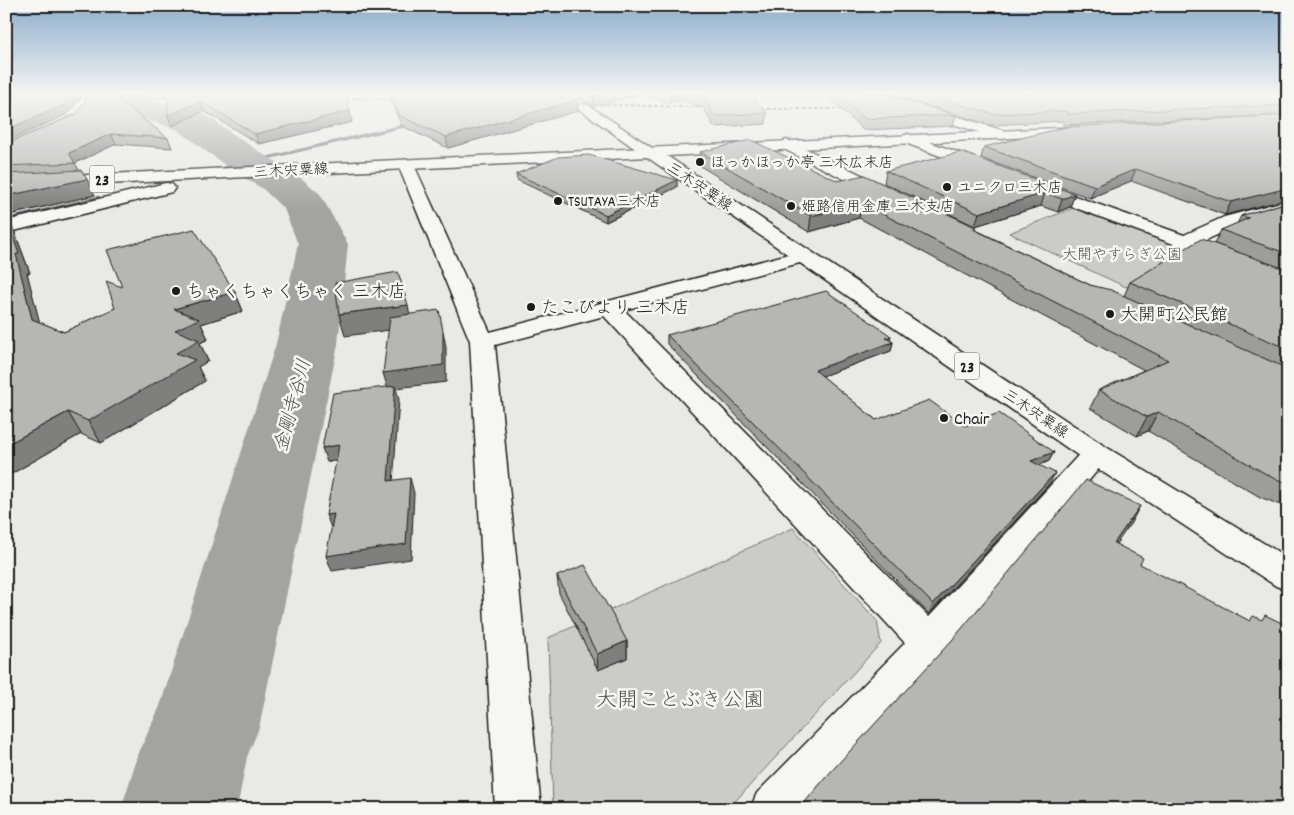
<svg xmlns="http://www.w3.org/2000/svg" width="1294" height="815" viewBox="0 0 1294 815" font-family="Dekko,'Klee One',sans-serif">
  <style>
    .green { fill: #cbcbc7; stroke: #747472 }
    .lines { fill: none; stroke-linecap: round; stroke-linejoin: round }
    .stream { fill: #6d6d6c; fill-rule: evenodd }
    .river { fill: #a3a3a1; fill-rule: evenodd }
    .minor-casing { stroke: #1c1c1c; stroke-width: 3 }
    .major-casing { stroke: #1c1c1c; stroke-width: 3 }
    .minor { fill: #f6f6f2; fill-rule: evenodd }
    .major { fill: #f6f6f2; fill-rule: evenodd }
    .rail { stroke: #1c1c1c; stroke-width: 2; stroke-dasharray: 4 2; stroke-linecap: butt }
    .wall { fill: #9d9d9a; stroke: #1c1c1c }
    .shaded-wall { fill: #7f7f7d; stroke: #1c1c1c }
    .building { fill: #b6b6b3; stroke: #1c1c1c }
    .poi-dot { fill: #1c1c1c; stroke: #f6f6f2; stroke-width: 2 }
    .labels { text-anchor: middle; stroke-width: 5; stroke-linejoin: round; paint-order: stroke }
    .far-poi-label { font-size: 15px; fill: #1c1c1c; stroke: #f6f6f2; text-anchor: start }
    .far-street-label { font-size: 15px; fill: #1c1c1c; stroke: #f6f6f2 }
    .far-park-label { font-size: 15px; fill: #51514f; stroke: #f6f6f2 }
    .shield { fill: #f6f6f2; stroke: #5d5d5c; stroke-width: 1 }
    .shield-label { font-size: 16px; font-weight: bold; fill: #1c1c1c }
    .poi-label { font-size: 18px; fill: #1c1c1c; stroke: #f6f6f2; text-anchor: start }
    .water-label { font-size: 19px; font-style: italic; fill: #525251; stroke: #f6f6f2 }
    .near-park-label { font-size: 21px; fill: #51514f; stroke: #f6f6f2 }
  </style>
  <rect width="100%" height="100%" fill="#e9e9e5"/>
  <filter id="ink" filterUnits="userSpaceOnUse"><feTurbulence type="fractalNoise" baseFrequency=".02" numOctaves="2"/><feDisplacementMap in="SourceGraphic" scale="10" xChannelSelector="R" yChannelSelector="G"/><feConvolveMatrix kernelMatrix="1 2 1 2 8 2 1 2 1" color-interpolation-filters="sRGB"/></filter>
  <g filter="url(#ink)">
    <g class="green">
      <path d="M1076,207L1198,252L1126,287L1009,233Z"/>
      <path d="M793,528L877,621L881,643L728,809H553L548,638Z"/>
    </g>
    <g class="lines">
      <g class="stream">
        <path d="M417,121L420,123L419,124L222,170L219,168Z"/>
        <path d="M97,196H100V200L6,222V218Z"/>
      </g>
      <path class="river" d="M112,94H145L156,101L204,114L261,153L293,171L320,194L348,244L338,344L259,728L247,757L237,809H121L139,752L160,706L276,344L298,244L284,209L263,189L233,171L178,130L132,115L122,108Z"/>
      <defs>
        <g id="minor">
          <path d="M558,94H572L658,152L650,157L644,155Z"/>
          <path d="M865,94H884L1008,132L1010,135L1003,139L998,138L866,97Z"/>
          <path d="M908,134L992,165L994,168L986,173L980,171L903,142L900,139L903,136Z"/>
          <path d="M787,140L894,190L897,194L894,198H882L782,148L779,145L782,142Z"/>
          <path d="M406,160L414,165L490,332L804,250L811,252L814,256L811,260L624,310L929,617L1086,447L1096,444L1106,447L1111,454L944,655L804,809H750L757,793L905,643L604,316L495,345L541,809H495L470,341L398,165Z"/>
          <path d="M1038,183L1184,235L1224,217L1288,200V211L1238,225L1202,242L1288,273V286L1032,192L1029,188L1032,184Z"/>
        </g>
        <g id="major">
          <path d="M1079,127L1086,131L1084,134L667,156L1106,447L1288,558V590L1276,586L1086,461L647,157L6,189V179Z"/>
          <path d="M166,183L172,184L175,188L172,192L6,233V221Z"/>
        </g>
      </defs>
      <use href="#minor" class="minor-casing"/>
      <use href="#major" class="major-casing"/>
      <use href="#minor" class="minor"/>
      <use href="#major" class="major"/>
      <g class="rail">
        <path d="M66,98L181,97"/>
        <path d="M334,98L404,99"/>
        <path d="M564,103L716,108"/>
        <path d="M749,109H854"/>
      </g>
    </g>
    <g class="wall">
      <path d="M167,94L352,122L259,144L204,111L172,126L168,116Z"/>
      <path d="M387,94H568L577,100L578,111L448,148L402,126Z"/>
      <path d="M575,94H640L594,106Z"/>
      <path d="M641,94H750L767,113L766,124L714,127L704,108L682,100L669,103Z"/>
      <path d="M825,94H883L956,115L953,126L863,130Z"/>
      <path d="M889,94H1288V115L1063,125V121L990,125Z"/>
      <path d="M76,114L168,138L172,148L116,144L75,163L79,170L95,195L9,215L10,218L8,219L15,233L30,273H27L39,322L64,332L115,308L122,287L235,292L243,311L201,324L208,339L200,343L208,361L198,367L205,381L101,443L81,434L6,477V144Z"/>
      <path d="M1288,115L1225,215L1131,181L1090,198L981,158L984,147Z"/>
      <path d="M700,152L838,181L977,228L976,230L1090,285L1124,296L1130,282L1240,253L1214,244L1221,230L1237,224L1241,216L1288,202V508L1260,497L1148,431L1137,436L1090,408L1099,390L1144,370L859,218L809,232L700,166Z"/>
      <path d="M886,171L1075,194L1070,207L1058,212L1041,206L975,226L884,183Z"/>
      <path d="M516,174L677,180V187L606,222L517,180Z"/>
      <path d="M667,335L890,340L893,342L891,351L822,376L876,420L965,426L1054,452L1049,461L1040,465L1050,483L929,614L667,344Z"/>
      <path d="M557,576L627,641V658L598,670L559,593Z"/>
    </g>
    <g class="shaded-wall">
      <path d="M73,94H84L68,114L6,142V130Z"/>
      <path d="M602,94H640L594,106L593,96Z"/>
      <path d="M670,94H682V100L669,103Z"/>
      <path d="M577,100L578,111L448,148L446,137Z"/>
      <path d="M200,101L204,111L172,126L168,116Z"/>
      <path d="M350,111L352,122L259,144L255,134Z"/>
      <path d="M111,134L116,144L73,164L69,153Z"/>
      <path d="M1136,169L1131,181L1090,198L1095,186Z"/>
      <path d="M87,179L95,195L9,215L10,218L8,219L15,233L30,273H27L44,339L32,319L6,220V196Z"/>
      <path d="M677,180V187L606,222V215Z"/>
      <path d="M1288,188V199L1225,215L1231,202Z"/>
      <path d="M1045,193L1041,206L975,226L979,213Z"/>
      <path d="M1075,194L1070,207L1058,212L1062,199Z"/>
      <path d="M861,203L859,218L809,232L811,216Z"/>
      <path d="M235,292L243,311L201,324L208,339L200,343L208,361L198,367L205,381L101,443L88,421L175,330L174,309Z"/>
      <path d="M408,305L412,327L345,336L339,314Z"/>
      <path d="M443,331L446,347V382L396,388L399,400L392,496L388,481V389L383,373Z"/>
      <path d="M891,336L889,344L893,342L891,351L814,379L815,370L886,338Z"/>
      <path d="M68,412L81,434L6,477V445Z"/>
      <path d="M1158,412L1148,431L1137,436L1147,417Z"/>
      <path d="M339,445L344,460L327,462L322,448Z"/>
      <path d="M1054,452L1049,461L1027,471L1031,461Z"/>
      <path d="M1055,473L1050,483L929,614L933,604Z"/>
      <path d="M410,478L414,493L411,559L332,571L326,556Z"/>
      <path d="M1140,506L1131,523L1104,561L1114,543Z"/>
      <path d="M334,514L332,530L326,515Z"/>
      <path d="M627,641V658L598,670L597,654Z"/>
    </g>
    <g class="building">
      <path d="M6,94H73L64,105L6,130V129L12,126L6,118Z"/>
      <path d="M90,94H111L168,138L111,134L69,153L75,163L6,166V144L76,114Z"/>
      <path d="M167,94H345L350,111L255,134L200,101L168,116Z"/>
      <path d="M390,94H568L577,100L446,137L400,116Z"/>
      <path d="M589,94H602L593,96Z"/>
      <path d="M694,94H750L767,113L714,116L704,97Z"/>
      <path d="M837,94H883L956,115L865,119Z"/>
      <path d="M925,94H1288V105L1067,114L1066,111L993,114Z"/>
      <path d="M1288,115V188L1231,202L1136,169L1095,186L984,147L1066,127Z"/>
      <path d="M751,140L838,181L864,175L965,222L977,228L973,229L1090,285L1111,290L1288,369V483L1273,478L1158,412L1147,417L1099,390L1168,360L861,203L811,216L700,152Z"/>
      <path d="M961,152L1075,194L1062,199L1045,193L979,213L886,171Z"/>
      <path d="M589,155L677,180L606,215L516,174L558,157Z"/>
      <path d="M81,170L87,179L6,196V174Z"/>
      <path d="M1288,202V254L1221,230L1249,218L1241,216L1243,215Z"/>
      <path d="M6,217L19,254H16L32,319L64,332L115,308L106,281L122,287L107,250L194,229L235,292L174,309L199,319L175,330L199,340L176,353L195,360L88,421L68,412L6,445Z"/>
      <path d="M1201,239L1288,270V349L1130,282Z"/>
      <path d="M398,272L408,305L339,314L335,283Z"/>
      <path d="M826,291L891,336L886,338L893,342L815,370L876,420L929,400L965,426L999,413L1054,452L1031,461L1055,473L933,604L667,335Z"/>
      <path d="M439,310L443,331V365L383,373L390,317Z"/>
      <path d="M395,386L388,481L410,478L406,544L326,556L334,514L326,515L339,445L322,448L333,393Z"/>
      <path d="M1086,480L1140,506L1114,543L1143,558L1140,564L1250,621L1253,616L1262,620L1265,615L1288,626V809H799L826,777L953,639Z"/>
      <path d="M585,565L627,641L597,654L557,576Z"/>
    </g>
  </g>
  <linearGradient id="sky" x2="0" y2="1"><stop stop-color="#8cadcc"/><stop offset="0.45" stop-color="#f5f5f3"/><stop offset="1" stop-color="#f5f5f3" stop-opacity="0"/></linearGradient>
  <rect width="1294" height="208" fill="url(#sky)"/>
  <g class="poi-dot">
    <circle cx="700" cy="162" r="5"/>
    <circle cx="947" cy="187" r="5"/>
    <circle cx="558" cy="201" r="5"/>
    <circle cx="791" cy="206" r="5"/>
    <circle cx="176" cy="291" r="5"/>
    <circle cx="531" cy="307" r="5"/>
    <circle cx="1110" cy="314" r="5"/>
    <circle cx="944" cy="418" r="5"/>
  </g>
  <g class="labels">
    <g class="far-poi-label">
      <text x="710" y="167">ほっかほっか亭 三木広末店</text>
      <text x="957" y="192">ユニクロ三木店</text>
      <text x="568" y="206">TSUTAYA三木店</text>
      <text x="801" y="211">姫路信用金庫 三木支店</text>
    </g>
    <g class="far-street-label">
      <text transform="translate(291 170) rotate(-3)" y="5">三木宍粟線</text>
      <text transform="translate(700 186) rotate(34)" y="5">三木宍粟線</text>
      <text transform="translate(1036 413) rotate(34)" y="5">三木宍粟線</text>
    </g>
    <g class="far-park-label">
      <text x="1122" y="259">大開やすらぎ公園</text>
    </g>
    <g class="shield">
      <rect x="89.5" y="165.5" width="25" height="27" rx="4"/>
      <rect x="954.5" y="352.5" width="25" height="27" rx="4"/>
    </g>
    <g class="shield-label">
      <text x="102" y="185">23</text>
      <text x="967" y="372">23</text>
    </g>
    <g class="poi-label">
      <text x="186" y="297">ちゃくちゃくちゃく 三木店</text>
      <text x="541" y="313">たこびより 三木店</text>
      <text x="1120" y="320">大開町公民館</text>
      <text x="954" y="424">Chair</text>
    </g>
    <g class="water-label">
      <text transform="translate(291 405) rotate(-75)" y="7">金剛寺谷川</text>
    </g>
    <g class="near-park-label">
      <text x="680" y="706">大開ことぶき公園</text>
    </g>
  </g>
  <rect width="1294" height="815" fill="none" stroke="#f6f6f2" stroke-width="25"/>
  <rect x="12" y="12" width="1269" height="790" fill="none" stroke="#1c1c1c" stroke-width="2" filter="url(#ink)"/>
</svg>
